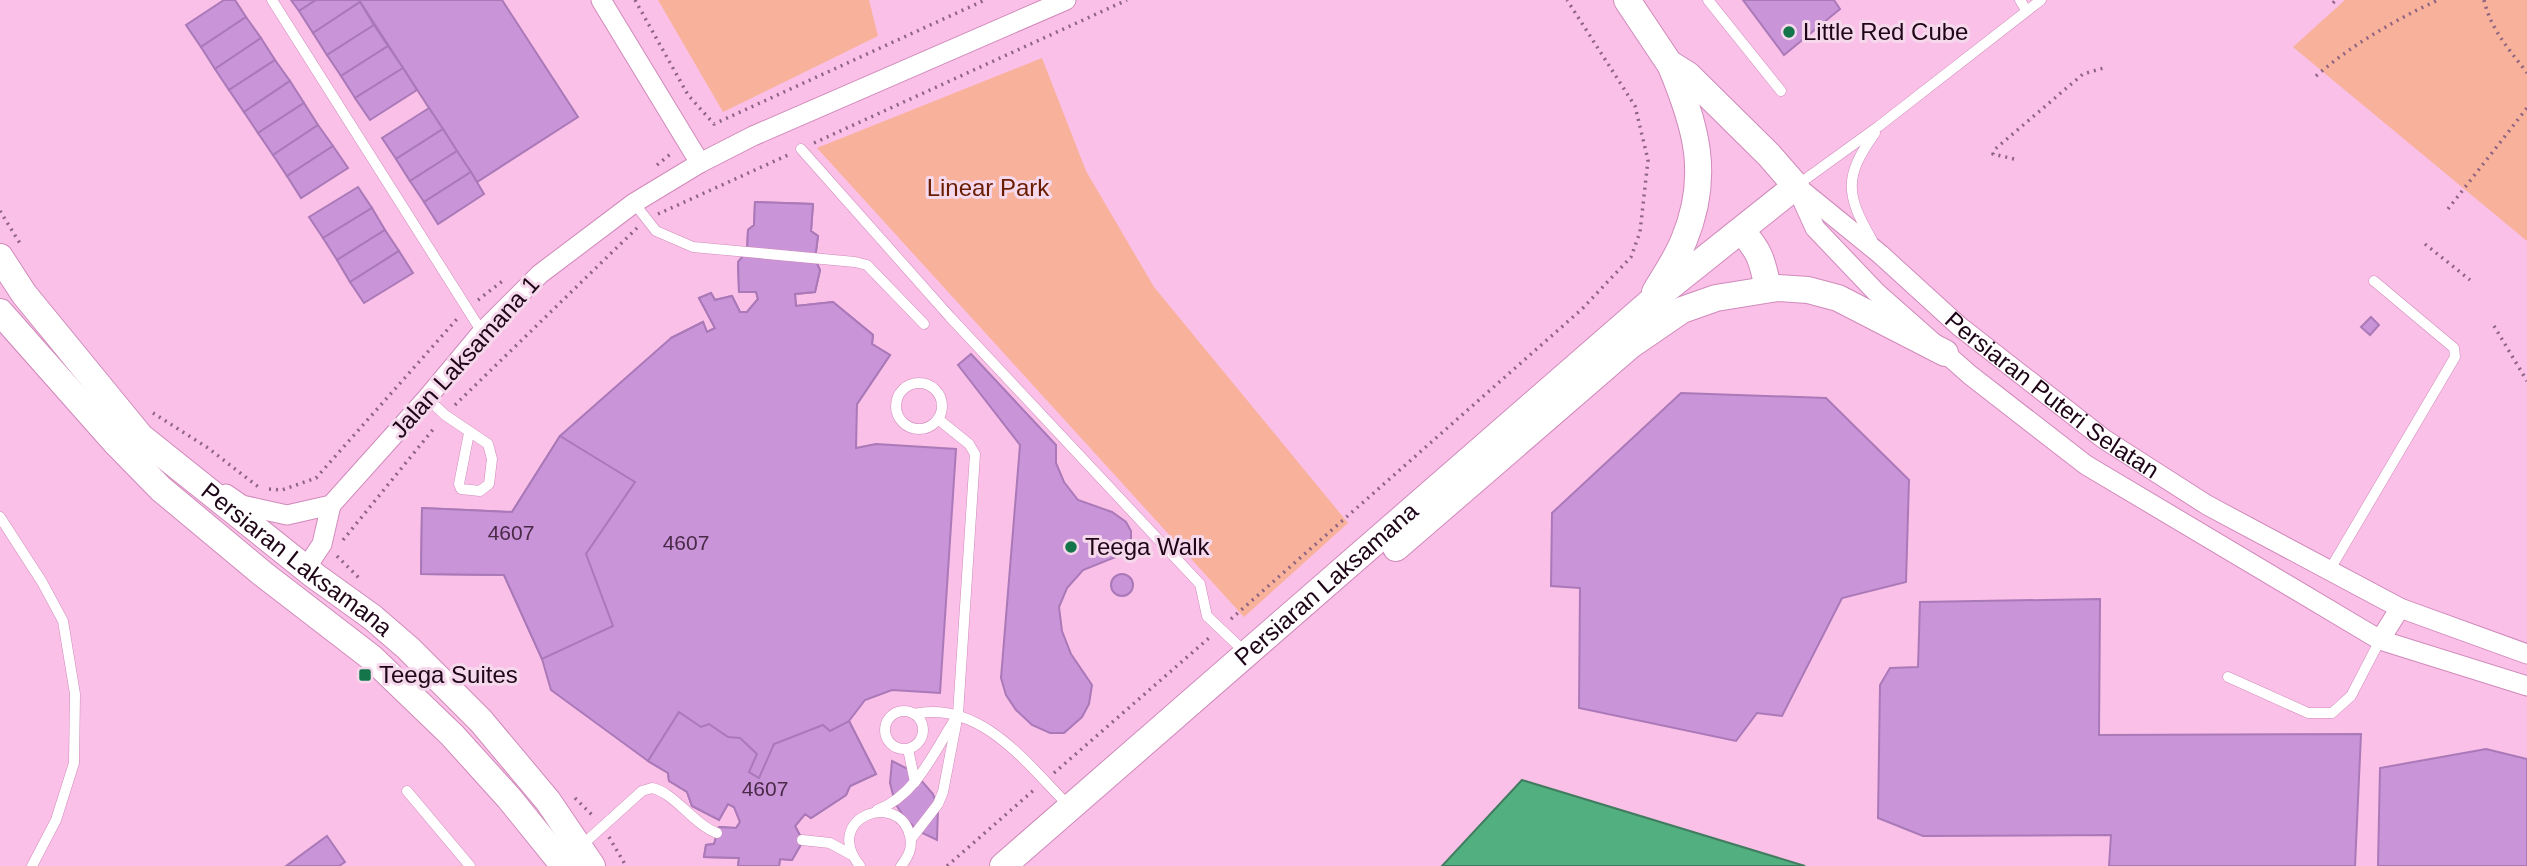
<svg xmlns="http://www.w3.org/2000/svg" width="2527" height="866" viewBox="0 0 2527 866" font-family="Helvetica,sans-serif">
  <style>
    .green { fill: #f8b19a }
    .water { fill: #52af7f; stroke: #427c60; stroke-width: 2 }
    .building { fill: #ca94d9; stroke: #aa79b8; stroke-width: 2 }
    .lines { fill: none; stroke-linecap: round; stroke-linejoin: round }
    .lane-casing { stroke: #d08aba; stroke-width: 11 }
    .street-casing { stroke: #d08aba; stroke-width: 21 }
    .secondary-casing { stroke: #d08aba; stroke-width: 28 }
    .path { stroke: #8f6482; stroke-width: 3.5; stroke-dasharray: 2 5; stroke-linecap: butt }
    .lane { stroke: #fff; stroke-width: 10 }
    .street { stroke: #fff; stroke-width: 19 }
    .secondary { stroke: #fff; stroke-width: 26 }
    .poi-dot { fill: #14754b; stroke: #f6d8ec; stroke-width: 2.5 }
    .labels { text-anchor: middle; stroke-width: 6; stroke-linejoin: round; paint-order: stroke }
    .number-label { font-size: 21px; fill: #492948 }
    .poi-label { font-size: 24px; fill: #1e0517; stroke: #f6d8ec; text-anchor: start }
    .park-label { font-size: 24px; fill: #691c00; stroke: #f6d8ec }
    .street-label { font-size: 24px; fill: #1e0517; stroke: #f6d8ec }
  </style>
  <rect width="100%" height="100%" fill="#fbc0e8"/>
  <g class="green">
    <path d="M658,0H869L878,36L723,112Z"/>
    <path d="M2345,0H2527V241L2293,47Z"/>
    <path d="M1042,58L1086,171L1154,287L1348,523L1244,617L817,148Z"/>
  </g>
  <path class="water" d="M1522,780L1805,866H1442Z"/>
  <g class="building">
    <path d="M224,0H235L246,17L201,47L186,25Z"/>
    <path d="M291,0H316L299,11Z"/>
    <path d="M316,0H359L360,2L313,33L299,11Z"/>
    <path d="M359,0H502L578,117L477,182Z"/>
    <path d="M1743,0H1834L1840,9L1784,55Z"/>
    <path d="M360,2L374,25L327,55L313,33Z"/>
    <path d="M246,17L261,38L215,69L201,47Z"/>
    <path d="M374,25L388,46L341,76L327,55Z"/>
    <path d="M261,38L275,60L229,90L215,69Z"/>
    <path d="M388,46L403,68L355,98L341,76Z"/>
    <path d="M275,60L290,81L244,112L229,90Z"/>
    <path d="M403,68L417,90L370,120L355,98Z"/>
    <path d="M290,81L304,103L258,133L244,112Z"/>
    <path d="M304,103L318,125L273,155L258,133Z"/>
    <path d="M429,108L443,129L396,159L382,138Z"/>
    <path d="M318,125L333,146L287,176L273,155Z"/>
    <path d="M443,129L457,151L410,181L396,159Z"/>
    <path d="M333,146L348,168L301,198L287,176Z"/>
    <path d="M457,151L471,172L424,202L410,181Z"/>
    <path d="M471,172L484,194L438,224L424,202Z"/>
    <path d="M358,187L372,208L323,238L309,217Z"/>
    <path d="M755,202L813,204L811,231L818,236L815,259L820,270L815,292L795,294L796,306L833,302L873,335L872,344L890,355L857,404L833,388L824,390L786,371V363L771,361L762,375H740L735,364L728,367L733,377L697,393L675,375L693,368L688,361L670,368L671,338L703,322L707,332L715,328L699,298L711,293L715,300L732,296L740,312H747L758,299L756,292H739L738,262L747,251L748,230L754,225Z"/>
    <path d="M755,202L813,204L811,231L818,236L815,259L820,270L815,292L795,294L796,306L833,302L873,335L872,344L890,355L857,404L856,448L876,444L956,449L940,693L892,690L865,700L849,721L876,774L850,786L846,795L811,818L805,814L795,826L803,841L792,860L780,859L779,866H738L739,858L704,857L706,845L714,844L719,827L736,828L740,822L734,807L728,804L719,820L692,806L687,792L669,781L668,773L648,761L551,690L542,659L504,575L421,574L422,508L512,512L560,436L671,338L703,322L707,332L715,328L699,298L711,293L715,300L732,296L740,312H747L758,299L756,292H739L738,262L747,251L748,230L754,225Z"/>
    <path d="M372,208L385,230L337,260L323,238Z"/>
    <path d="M385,230L399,251L350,282L337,260Z"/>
    <path d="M399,251L413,273L364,303L350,282Z"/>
    <path d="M2371,317L2379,325L2370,335L2361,327Z"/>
    <path d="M971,354L1056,445V463L1064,482L1078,500L1112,512L1126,522L1131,531V542L1128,552L1083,570L1067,588L1059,607L1062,631L1071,654L1092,685L1089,704L1082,717L1064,733H1050L1032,725L1016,710L1006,695L1001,678L1020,445L958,365Z"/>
    <path d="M1681,393L1826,398L1909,480L1906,582L1842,598L1782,716L1757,713L1736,741L1579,708L1580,588L1551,586L1552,513Z"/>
    <path d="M560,436L635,482L586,554L613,626L542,659L504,575L421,574L422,508L512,512Z"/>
    <circle cx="1122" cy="585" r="11"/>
    <path d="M2100,599L2099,735L2361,734L2355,866H2109L2111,835L1923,836L1878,818L1880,685L1890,668L1918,667L1920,602Z"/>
    <path d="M679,712L701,727L709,724L728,737L740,738L757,754L749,772L759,778L774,744L823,725L830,731L849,721L876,774L850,786L846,795L811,818L805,814L795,826L803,841L792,860L780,859L779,866H738L739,858L704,857L706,845L714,844L719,827L736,828L740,822L734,807L728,804L719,820L692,806L687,792L669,781L668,773L648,761Z"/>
    <path d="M2486,749L2527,759V866H2378L2380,768Z"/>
    <path d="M892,761L914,772L933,794L938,809L937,840L918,831L904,817L895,803L890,783Z"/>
    <path d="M327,836L345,862L339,866H286Z"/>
  </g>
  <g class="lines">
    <defs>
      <g id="lane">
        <path d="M272,0L482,332"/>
        <path d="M1708,0L1781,91"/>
        <path d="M2020,0L2026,10"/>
        <path d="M801,149L950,317L1200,584L1207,616L1246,653"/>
        <path d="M1796,186L1879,126L2041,0"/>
        <path d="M634,203L656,231L693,247L855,262L867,265L924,324"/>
        <path d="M1872,240C1845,194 1844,176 1875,133"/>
        <circle cx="919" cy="406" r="23"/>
        <path d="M427,398L445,415L488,444L492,459L489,484L480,491L461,489L459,484L469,433"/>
        <path d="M0,517L42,582L63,621L75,694L74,763L56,820L32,866"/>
        <path d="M2329,571L2455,357L2454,348L2374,281"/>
        <path d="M2228,677L2308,713H2332L2351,696L2380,640"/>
        <circle cx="904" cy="730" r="19"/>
        <path d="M914,714C981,700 1027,764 1068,805"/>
        <path d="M908,749L915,782"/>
        <path d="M407,791L470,866"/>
        <path d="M877,810C915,796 933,754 954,721"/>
        <path d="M911,839L938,804L943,792L958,714L975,454L969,444L938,419"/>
        <path d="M802,840L830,843L850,854"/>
        <path d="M581,846L642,791L652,788C675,793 693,824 717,833"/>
        <path d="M860,866C821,818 899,789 910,836C913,848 908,857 901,866"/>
      </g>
      <g id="street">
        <path d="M601,0L700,163"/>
        <path d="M1796,186L1815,228L1876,292L1970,375L2086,465L2380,640L2527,686"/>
        <path id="s1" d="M1800,189L1880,254L1959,326L2104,439L2207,505L2400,608L2527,654"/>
        <path d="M226,494L242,505L287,515L331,505L427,398L482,332L540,274L634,203L700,163L753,136L1066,0"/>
        <path d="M306,568L322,544L331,505"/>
        <path d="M2380,640L2400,608"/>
      </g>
      <g id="secondary">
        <path d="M1741,231C1760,250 1763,263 1768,289"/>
        <path id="s2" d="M0,257L24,294L141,437L315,576L372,617L408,648L481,721L548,801L592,866"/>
        <path d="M1655,292C1665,275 1677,258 1684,240C1711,175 1696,126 1670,64"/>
        <path d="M0,312L115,442L161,489L263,574L372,658L452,735L509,798L564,866"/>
        <path d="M1396,548L1631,345L1682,310L1716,298L1778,288L1808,290L1838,298L1945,353"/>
        <path id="s3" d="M1003,866L1648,304L1796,186L1769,155L1688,75L1669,63L1627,0"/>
      </g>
    </defs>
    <use href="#lane" class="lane-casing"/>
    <use href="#street" class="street-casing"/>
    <use href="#secondary" class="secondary-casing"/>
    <g class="path">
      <path d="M635,0L688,95L714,124L985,0"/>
      <path d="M2484,0C2491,30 2509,49 2527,73"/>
      <path d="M2333,3L2336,0"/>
      <path d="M2316,76C2353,44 2393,21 2438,0"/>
      <path d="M814,143L1127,0"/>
      <path d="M2014,159L1993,154L1994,150L2083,74L2107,67"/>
      <path d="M657,165L673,152"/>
      <path d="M2448,209L2527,108"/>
      <path d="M0,211L21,245"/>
      <path d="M658,214L788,155"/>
      <path d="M2425,244L2470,280"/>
      <path d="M478,300L505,279"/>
      <path d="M2494,326L2527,381"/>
      <path d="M455,405L637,228"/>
      <path d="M153,413L208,448L261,489"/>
      <path d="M269,489L282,490L316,478L457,319"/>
      <path d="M343,540L435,427"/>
      <path d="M337,556L359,578"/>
      <path d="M1231,619L1582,309L1631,257L1640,232L1648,160L1635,106L1567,0"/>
      <path d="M1054,773L1209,638"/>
      <path d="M575,798L594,817"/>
      <path d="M609,837L626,866"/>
      <path d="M947,866L1035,789"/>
    </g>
    <use href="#lane" class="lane"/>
    <use href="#street" class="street"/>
    <use href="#secondary" class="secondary"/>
  </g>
  <g class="poi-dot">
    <circle cx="1789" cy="32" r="7"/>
    <circle cx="1071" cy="547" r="7"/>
    <rect x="358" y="668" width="14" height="14" rx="3.5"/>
  </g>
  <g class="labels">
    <g class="number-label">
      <text x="511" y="540">4607</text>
      <text x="686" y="550">4607</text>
      <text x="765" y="796">4607</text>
    </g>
    <g class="poi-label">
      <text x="1803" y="40">Little Red Cube</text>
      <text x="1085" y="555">Teega Walk</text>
      <text x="379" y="683">Teega Suites</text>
    </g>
    <g class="park-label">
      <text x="988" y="196">Linear Park</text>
    </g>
    <g class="street-label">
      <text transform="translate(465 357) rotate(-48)" y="8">Jalan Laksamana 1</text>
      <text dy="8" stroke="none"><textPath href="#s1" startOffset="326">Persiaran Puteri Selatan</textPath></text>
      <text dy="8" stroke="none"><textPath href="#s2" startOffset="427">Persiaran Laksamana</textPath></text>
      <text dy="8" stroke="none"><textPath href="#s3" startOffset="429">Persiaran Laksamana</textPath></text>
    </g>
  </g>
</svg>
